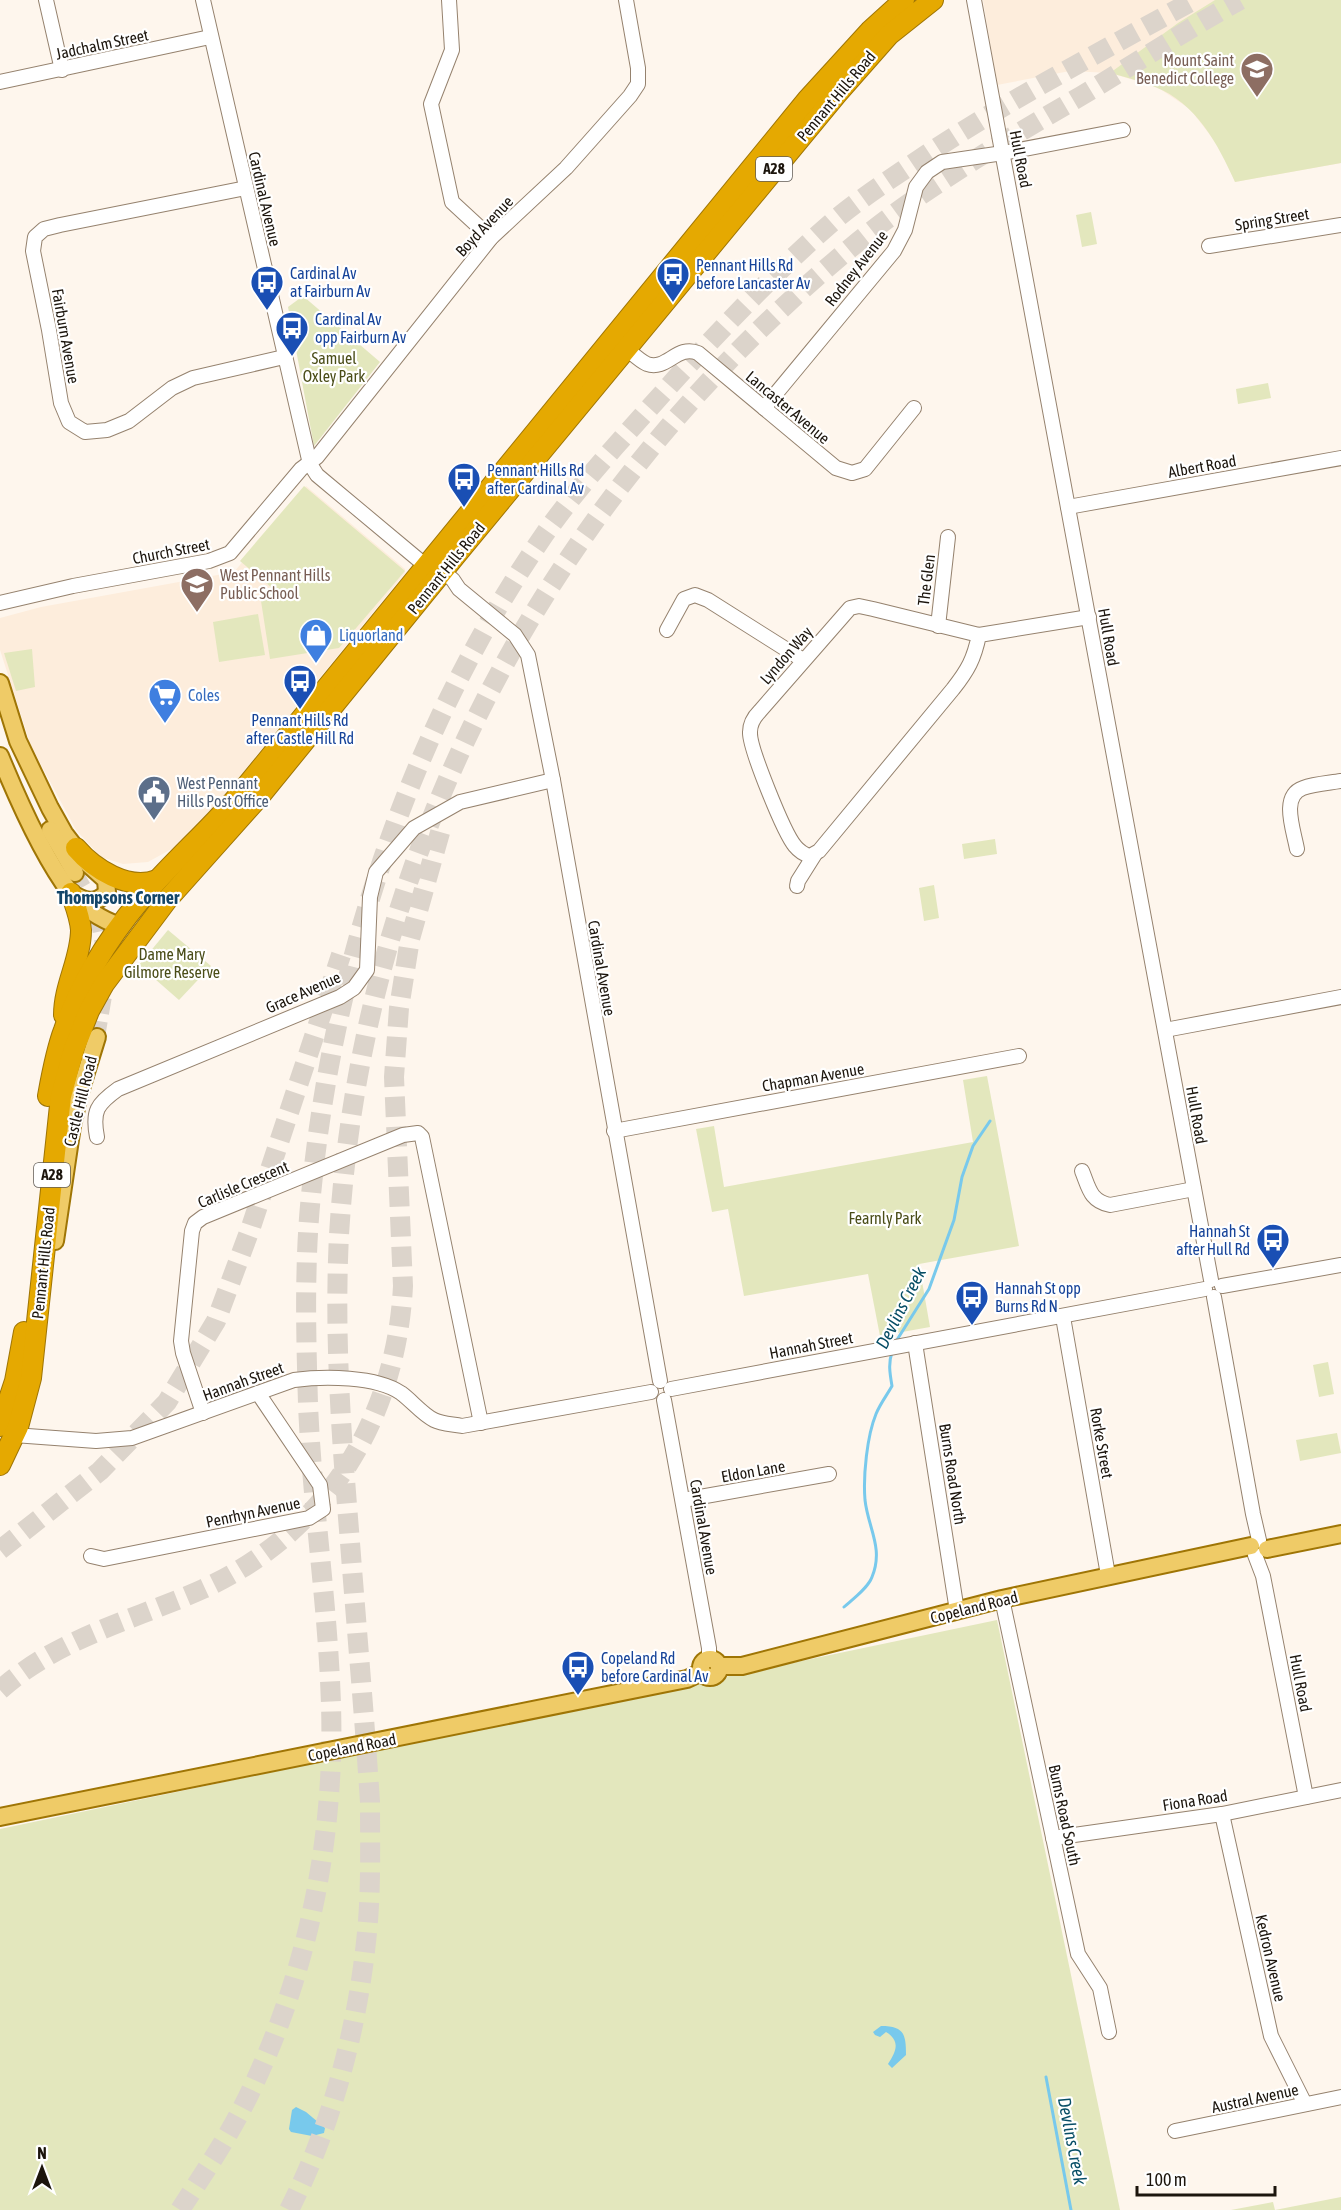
<svg xmlns="http://www.w3.org/2000/svg" width="1341" height="2210" viewBox="0 0 1341 2210" font-family="'Asap Condensed',sans-serif">
  <style>
    .built { fill: #fdeddc }
    .green { fill: #e3e7bd }
    .water { fill: #78c9ec }
    .lines { fill: none; stroke-linecap: round; stroke-linejoin: round }
    .stream { stroke: #78c9ec; stroke-width: 3 }
    .major-tunnel { stroke: #dcd4cb; stroke-width: 16; stroke-dasharray: 16 8; stroke-linecap: butt }
    .highway-tunnel { stroke: #dcd4cb; stroke-width: 20; stroke-dasharray: 20 10; stroke-linecap: butt }
    .minor-casing { stroke: #95826e; stroke-width: 16 }
    .major-casing { stroke: #9f7505; stroke-width: 20 }
    .highway-casing { stroke: #9f7505; stroke-width: 22 }
    .minor { stroke: #fff; stroke-width: 14 }
    .major { stroke: #efcb67; stroke-width: 16 }
    .highway { stroke: #e5a901; stroke-width: 20 }
    .labels { text-anchor: middle; stroke-width: 4.5; stroke-linejoin: round; paint-order: stroke }
    .shield { fill: #fff; stroke: #605b56; stroke-width: 1.5 }
    .shield-label { font-size: 15px; font-weight: bold; fill: #1c150d }
    .street-label { font-size: 16px; fill: #1c150d; stroke: #fff }
    .education-label { font-size: 16px; fill: #785e54; stroke: #fff; text-anchor: end }
    .transit-label { font-size: 16px; fill: #164399; stroke: #fff; text-anchor: start }
    .park-label { font-size: 16px; fill: #4a4d18; stroke: #fff }
    .shop-label { font-size: 16px; fill: #366cbe; stroke: #fff; text-anchor: start }
    .service-label { font-size: 16px; fill: #4e5e75; stroke: #fff; text-anchor: start }
    .neighbourhood-label { font-size: 18px; font-weight: bold; fill: #134569; stroke: #fff }
    .water-label { font-size: 18px; font-style: italic; fill: #074e66; stroke: #fff }
  </style>
  <rect width="100%" height="100%" fill="#fef6ed"/>
  <g class="built">
    <path d="M983,0H1341V163L1235,182L1220,148L1190,109L1157,87L1110,73L1070,71L997,85Z"/>
    <path d="M306,486L405,569V573L226,793L177,846L148,862L123,864L101,857L76,830L31,746L0,650V618L41,607L234,572Z"/>
  </g>
  <g class="green">
    <path d="M1215,0H1341V163L1235,182C1218,144 1196,103 1155,87C1140,81 1125,77 1110,73L1178,23Z"/>
    <path d="M1091,212L1097,244L1082,247L1076,215Z"/>
    <path d="M303,296L380,362L314,446L288,307Z"/>
    <path d="M1268,383L1271,398L1238,404L1236,389Z"/>
    <path d="M304,486L405,571L339,648L270,659L261,601L272,588L240,561Z"/>
    <path d="M258,614L265,655L219,662L213,622Z"/>
    <path d="M32,649L35,687L16,691L4,653Z"/>
    <path d="M995,839L997,854L964,859L962,844Z"/>
    <path d="M934,885L939,918L924,921L919,888Z"/>
    <path d="M168,930L211,966L179,1000L139,965Z"/>
    <path d="M987,1076L1019,1246L919,1264L930,1327L880,1336L868,1274L744,1296L728,1209L712,1212L696,1129L714,1126L724,1187L973,1142L963,1080Z"/>
    <path d="M1328,1362L1334,1394L1319,1397L1313,1365Z"/>
    <path d="M1337,1433L1341,1453L1300,1461L1296,1440Z"/>
    <path d="M997,1620L1120,2210H0V1829Z"/>
    <path d="M1341,2197V2210H1231L1273,2202L1275,2210Z"/>
  </g>
  <g class="water">
    <path d="M881,2026C904,2026 906,2034 906,2055L892,2068L888,2064C896,2052 901,2041 886,2032L880,2037L875,2035L873,2032Z"/>
    <path d="M296,2107L306,2112L325,2128L324,2133L312,2136L291,2132L289,2129L292,2110Z"/>
  </g>
  <g class="lines">
    <g class="stream">
      <path d="M895,1343L929,1289L954,1220L962,1177L973,1146L990,1121"/>
      <path d="M844,1607C853,1599 868,1588 872,1577C884,1548 868,1528 865,1500C863,1476 867,1436 876,1414C880,1404 887,1395 892,1386C890,1374 888,1364 892,1352"/>
      <path d="M1046,2077L1071,2210"/>
    </g>
    <g class="major-tunnel">
      <path d="M75,873C93,904 101,919 104,956"/>
      <path d="M97,1037L106,984"/>
    </g>
    <g class="highway-tunnel">
      <path d="M0,1550L100,1471L167,1402L216,1321L251,1227L341,955"/>
      <path d="M0,1690C58,1638 134,1620 203,1589C327,1532 396,1420 403,1286L394,1077L399,1008L410,939L441,829"/>
      <path d="M180,2210C206,2170 233,2130 253,2086C309,1967 335,1836 331,1705C328,1604 312,1505 308,1404C306,1334 304,1265 311,1195C333,963 411,728 544,535C584,478 633,427 679,375C729,321 781,266 837,218C860,199 886,182 911,165C1002,103 1099,53 1194,0"/>
      <path d="M289,2210C334,2122 360,2019 368,1921C371,1881 370,1842 370,1802C364,1711 356,1621 349,1530C341,1432 334,1334 339,1235C362,845 553,493 853,246C923,188 1003,142 1081,96C1134,64 1186,30 1240,0"/>
    </g>
    <defs>
      <g id="minor">
        <path d="M46,0L62,70"/>
        <path d="M203,0L310,464L317,475L426,566"/>
        <path d="M449,0L452,50L431,104L452,202L491,238"/>
        <path d="M974,0L1211,1280"/>
        <path d="M0,82L210,37"/>
        <path d="M246,188L60,225L44,229L35,237L33,251L49,330L61,403L69,422L85,432L107,430L129,421L172,388L193,378L284,357"/>
        <path d="M1209,246L1341,225"/>
        <path d="M627,349C633,354 640,361 647,364C667,371 677,344 698,353L836,468L852,473L865,469L914,408"/>
        <path d="M764,408L894,251L905,230L916,187L927,172L942,162L1003,153L1123,130"/>
        <path d="M1068,507L1341,458"/>
        <path d="M443,571L453,580L459,589L515,635L528,655L553,780L660,1381"/>
        <path d="M0,603L73,586L209,561L230,553L301,469L317,457L491,238L566,168L630,96L638,84V68L626,0"/>
        <path d="M938,626L948,537"/>
        <path d="M667,630L684,599L695,595L708,600L803,660"/>
        <path d="M979,635C974,659 968,670 953,689L819,851L810,856C803,854 799,851 795,846C784,833 749,747 750,732C750,723 754,717 760,711L850,608L859,606L873,609L979,635L1089,617"/>
        <path d="M1297,849C1294,831 1280,796 1303,788C1314,784 1329,783 1341,781"/>
        <path d="M797,886L798,881L815,854"/>
        <path d="M1165,1030L1341,997"/>
        <path d="M614,1131L1019,1056"/>
        <path d="M97,1137C92,1111 97,1104 118,1089L340,997L354,988L367,970L370,897L376,872L414,828L460,802L553,780"/>
        <path d="M1082,1171C1089,1188 1090,1201 1110,1205L1194,1189"/>
        <path d="M1222,1286L1341,1265"/>
        <path d="M1214,1297L1253,1514L1259,1540"/>
        <path d="M1063,1317L1108,1575"/>
        <path d="M915,1343L957,1611"/>
        <path d="M671,1389L1205,1289"/>
        <path d="M664,1400L709,1648V1659"/>
        <path d="M203,1413L183,1353L181,1341L192,1231L195,1223L203,1217L403,1135L418,1133L422,1137L481,1423"/>
        <path d="M14,1435L96,1441L132,1438L294,1380C324,1376 376,1376 401,1393C412,1401 422,1414 434,1420C442,1424 452,1424 462,1426L651,1392"/>
        <path d="M683,1500L829,1474"/>
        <path d="M1255,1555L1263,1576L1306,1797"/>
        <path d="M91,1556L104,1559L309,1518L323,1509L320,1485L258,1393"/>
        <path d="M1002,1599L1078,1954L1100,1988L1109,2032"/>
        <path d="M1222,1814L1271,2036L1305,2104"/>
        <path d="M1053,1838L1222,1814L1341,1790"/>
        <path d="M1175,2131L1341,2097"/>
      </g>
      <g id="major">
        <path d="M0,683L18,741L50,808L64,833L87,863L106,880L107,892C96,906 83,901 71,893"/>
        <path d="M0,756C18,800 42,855 70,892C81,907 102,920 120,926"/>
        <path d="M50,830L75,873"/>
        <path d="M55,1241L72,1126L79,1095L97,1037"/>
        <path d="M1267,1549L1341,1534"/>
        <circle cx="710" cy="1668" r="9"/>
        <path d="M720,1666H742L1002,1599L1251,1546"/>
        <path d="M0,1817L687,1679L702,1672"/>
      </g>
      <g id="highway">
        <path d="M76,848C94,869 128,891 157,880"/>
        <path d="M64,1015C64,985 81,959 81,930C80,917 75,905 71,893"/>
        <path d="M48,1096C52,1074 56,1051 64,1030C83,976 117,925 155,883C184,851 216,823 243,790L807,100L870,31L904,0"/>
        <path d="M0,1426L15,1381L24,1332"/>
        <path d="M0,1465L18,1427L31,1378L61,1096L74,1049L89,1011L104,984L167,900L259,797L456,555L837,94L889,35L933,0"/>
      </g>
    </defs>
    <use href="#minor" class="minor-casing"/>
    <use href="#major" class="major-casing"/>
    <use href="#highway" class="highway-casing"/>
    <use href="#minor" class="minor"/>
    <use href="#major" class="major"/>
    <use href="#highway" class="highway"/>
  </g>
  <defs>
    <symbol id="school-pin" viewBox="-11 -11 22 30"><path d="M0 17L-7.5 6A9.5 9.5 0 1 1 7.5 6Z" fill="#8d6e63" stroke="#fff"/><path d="M0-5L7-2L0 1L-7-2ZM-4 1L0 2.5L4 1V4Q0 6-4 4Z" fill="#fff"/></symbol>
    <symbol id="bus-pin" viewBox="-11 -11 22 30"><path d="M0 17L-7.5 6A9.5 9.5 0 1 1 7.5 6Z" fill="#1a4fb4" stroke="#fff"/><path d="M-5-6H5V4H4V6H2V4H-2V6H-4V4H-5ZM-3.5-4V0h7V-4ZM-3.5 1.2v1.5H-2V1.2ZM2 1.2v1.5H3.5V1.2Z" fill="#fff"/></symbol>
    <symbol id="shop-pin" viewBox="-11 -11 22 30"><path d="M0 17L-7.5 6A9.5 9.5 0 1 1 7.5 6Z" fill="#3f7fe0" stroke="#fff"/><path d="M-5-2.5h2.3a2.7 3.5 0 0 1 5.4 0H5L5.5 6h-11ZM-1.5-2.5h3a1.5 2.3 0 0 0-3 0Z" fill="#fff"/></symbol>
    <symbol id="supermarket-pin" viewBox="-11 -11 22 30"><path d="M0 17L-7.5 6A9.5 9.5 0 1 1 7.5 6Z" fill="#3f7fe0" stroke="#fff"/><path d="M-6-5.5h2.5l.6 2H6L4.5 2H-2.5L-4.4-4H-6ZM-1.5 3.2a1.3 1.3 0 1 0 .1 0ZM3 3.2a1.3 1.3 0 1 0 .1 0Z" fill="#fff"/></symbol>
    <symbol id="civic-pin" viewBox="-11 -11 22 30"><path d="M0 17L-7.5 6A9.5 9.5 0 1 1 7.5 6Z" fill="#5c6f8a" stroke="#fff"/><path d="M-.6-6.5H3V-4.5H.6V-3L4-1V1h2V6H-6V1h2V-1L-.6-3ZM-1.2 2.5V6h2.4V2.5Z" fill="#fff"/></symbol>
  </defs>
  <g fill-rule="evenodd">
    <use href="#school-pin" x="1238" y="50" width="38" height="52"/>
    <use href="#bus-pin" x="654" y="255" width="38" height="52"/>
    <use href="#bus-pin" x="248" y="263" width="38" height="52"/>
    <use href="#bus-pin" x="273" y="309" width="38" height="52"/>
    <use href="#bus-pin" x="445" y="460" width="38" height="52"/>
    <use href="#school-pin" x="178" y="565" width="38" height="52"/>
    <use href="#shop-pin" x="297" y="616" width="38" height="52"/>
    <use href="#bus-pin" x="281" y="662" width="38" height="52"/>
    <use href="#supermarket-pin" x="146" y="676" width="38" height="52"/>
    <use href="#civic-pin" x="135" y="773" width="38" height="52"/>
    <use href="#bus-pin" x="1254" y="1221" width="38" height="52"/>
    <use href="#bus-pin" x="953" y="1278" width="38" height="52"/>
    <use href="#bus-pin" x="559" y="1648" width="38" height="52"/>
  </g>
  <g class="labels">
    <g class="shield">
      <rect x="756" y="157" width="36" height="24" rx="4.5"/>
      <rect x="34" y="1163" width="36" height="24" rx="4.5"/>
    </g>
    <g class="shield-label">
      <text x="774" y="174">A28</text>
      <text x="52" y="1180">A28</text>
    </g>
    <g class="street-label">
      <text transform="translate(102 44) rotate(-12)" y="6">Jadchalm Street</text>
      <text transform="translate(836 96) rotate(-50)" y="6">Pennant Hills Road</text>
      <text transform="translate(1021 159) rotate(79)" y="6">Hull Road</text>
      <text transform="translate(265 199) rotate(77)" y="6">Cardinal Avenue</text>
      <text transform="translate(1272 219) rotate(-9)" y="6">Spring Street</text>
      <text transform="translate(484 226) rotate(-47)" y="6">Boyd Avenue</text>
      <text transform="translate(856 268) rotate(-52)" y="6">Rodney Avenue</text>
      <text transform="translate(66 336) rotate(80)" y="6">Fairburn Avenue</text>
      <text transform="translate(788 407) rotate(40)" y="6">Lancaster Avenue</text>
      <text transform="translate(1202 466) rotate(-10)" y="6">Albert Road</text>
      <text transform="translate(171 551) rotate(-11)" y="6">Church Street</text>
      <text transform="translate(446 568) rotate(-51)" y="6">Pennant Hills Road</text>
      <text transform="translate(926 580) rotate(-83)" y="6">The Glen</text>
      <text transform="translate(1109 637) rotate(80)" y="6">Hull Road</text>
      <text transform="translate(786 655) rotate(-49)" y="6">Lyndon Way</text>
      <text transform="translate(602 968) rotate(80)" y="6">Cardinal Avenue</text>
      <text transform="translate(303 992) rotate(-24)" y="6">Grace Avenue</text>
      <text transform="translate(813 1077) rotate(-10)" y="6">Chapman Avenue</text>
      <text transform="translate(80 1101) rotate(-76)" y="6">Castle Hill Road</text>
      <text transform="translate(1197 1115) rotate(80)" y="6">Hull Road</text>
      <text transform="translate(243 1184) rotate(-23)" y="6">Carlisle Crescent</text>
      <text transform="translate(43 1263) rotate(-84)" y="6">Pennant Hills Road</text>
      <text transform="translate(811 1345) rotate(-11)" y="6">Hannah Street</text>
      <text transform="translate(243 1381) rotate(-20)" y="6">Hannah Street</text>
      <text transform="translate(1102 1443) rotate(80)" y="6">Rorke Street</text>
      <text transform="translate(753 1471) rotate(-10)" y="6">Eldon Lane</text>
      <text transform="translate(953 1474) rotate(81)" y="6">Burns Road North</text>
      <text transform="translate(253 1512) rotate(-12)" y="6">Penrhyn Avenue</text>
      <text transform="translate(704 1527) rotate(80)" y="6">Cardinal Avenue</text>
      <text transform="translate(974 1607) rotate(-14)" y="6">Copeland Road</text>
      <text transform="translate(1301 1683) rotate(79)" y="6">Hull Road</text>
      <text transform="translate(352 1747) rotate(-11)" y="6">Copeland Road</text>
      <text transform="translate(1195 1800) rotate(-9)" y="6">Fiona Road</text>
      <text transform="translate(1065 1815) rotate(78)" y="6">Burns Road South</text>
      <text transform="translate(1271 1958) rotate(77)" y="6">Kedron Avenue</text>
      <text transform="translate(1255 2098) rotate(-12)" y="6">Austral Avenue</text>
    </g>
    <g class="education-label">
      <text x="1234" y="66">Mount Saint<tspan x="1234" dy="18">Benedict College</tspan></text>
      <text x="220" y="581" text-anchor="start">West Pennant Hills<tspan x="220" dy="18">Public School</tspan></text>
    </g>
    <g class="transit-label">
      <text x="696" y="271">Pennant Hills Rd<tspan x="696" dy="18">before Lancaster Av</tspan></text>
      <text x="290" y="279">Cardinal Av<tspan x="290" dy="18">at Fairburn Av</tspan></text>
      <text x="315" y="325">Cardinal Av<tspan x="315" dy="18">opp Fairburn Av</tspan></text>
      <text x="487" y="476">Pennant Hills Rd<tspan x="487" dy="18">after Cardinal Av</tspan></text>
      <text x="300" y="726" text-anchor="middle">Pennant Hills Rd<tspan x="300" dy="18">after Castle Hill Rd</tspan></text>
      <text x="1250" y="1237" text-anchor="end">Hannah St<tspan x="1250" dy="18">after Hull Rd</tspan></text>
      <text x="995" y="1294">Hannah St opp<tspan x="995" dy="18">Burns Rd N</tspan></text>
      <text x="601" y="1664">Copeland Rd<tspan x="601" dy="18">before Cardinal Av</tspan></text>
    </g>
    <g class="park-label">
      <text x="334" y="364">Samuel<tspan x="334" dy="18">Oxley Park</tspan></text>
      <text x="172" y="960">Dame Mary<tspan x="172" dy="18">Gilmore Reserve</tspan></text>
      <text x="885" y="1224">Fearnly Park</text>
    </g>
    <g class="shop-label">
      <text x="339" y="641">Liquorland</text>
      <text x="188" y="701">Coles</text>
    </g>
    <g class="service-label">
      <text x="177" y="789">West Pennant<tspan x="177" dy="18">Hills Post Office</tspan></text>
    </g>
    <g class="neighbourhood-label">
      <text x="118" y="904">Thompsons Corner</text>
    </g>
    <g class="water-label">
      <text transform="translate(901 1308) rotate(-63)" y="6">Devlins Creek</text>
      <text transform="translate(1072 2141) rotate(79)" y="6">Devlins Creek</text>
    </g>
  </g>
  <g transform="translate(42 2168)" stroke="#ffffff" stroke-width="4.5" paint-order="stroke">
  <path d="M0-4.5L10 22L0 15L-10 22Z" fill="#1c150d"/>
  <text y="-9" font-size="16" font-weight="bold" text-anchor="middle" fill="#1c150d">N</text>
  </g>
  <path d="M1137 2186v9h138v-9" fill="none" stroke="#1c150d" stroke-width="3"/>
  <text x="1146" y="2186" font-size="18" fill="#1c150d" stroke="#ffffff" stroke-width="4.5" paint-order="stroke">100 m</text>
</svg>
